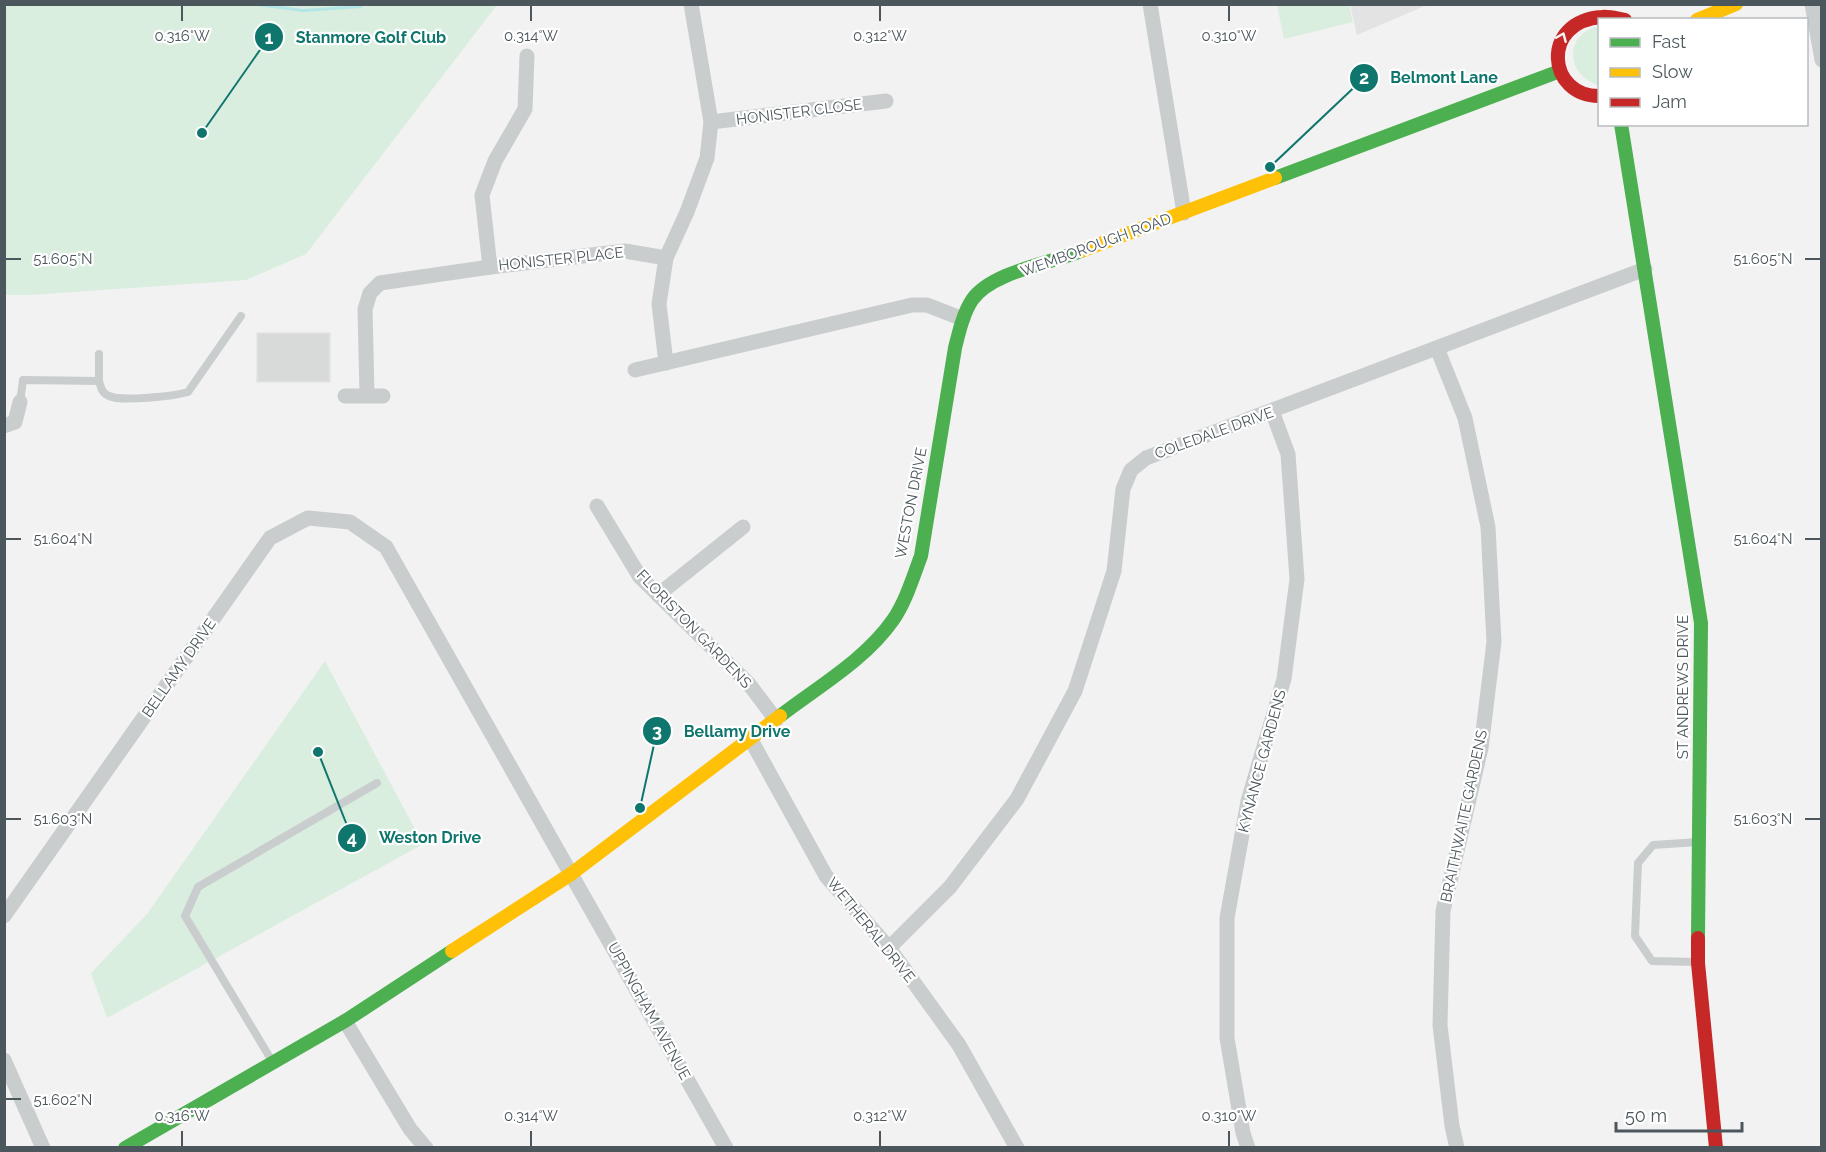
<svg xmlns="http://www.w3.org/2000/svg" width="1826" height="1152" viewBox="0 0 1826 1152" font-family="Raleway,sans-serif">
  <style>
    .education { fill: #e4e3e4 }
    .green { fill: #d9eede }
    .water { fill: #b3e6e8 }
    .building { fill: #d8dada; stroke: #e4e4e5; stroke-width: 1.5 }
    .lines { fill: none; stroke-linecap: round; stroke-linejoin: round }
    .lane { stroke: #cacdce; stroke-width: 8 }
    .street { stroke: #cacdce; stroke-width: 15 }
    .fast { stroke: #4caf50; stroke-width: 14 }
    .slow { stroke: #ffc107; stroke-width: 14 }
    .jam { stroke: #c62828; stroke-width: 14 }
    .oneway { stroke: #f6fbf6 }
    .ticks { fill: none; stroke: #4b575c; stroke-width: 2 }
    .labels { text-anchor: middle; stroke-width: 4.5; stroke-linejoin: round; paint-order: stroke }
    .street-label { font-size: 15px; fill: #4b575c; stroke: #fff }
    .ticks-label { font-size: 15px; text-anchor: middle; fill: #4b575c; stroke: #fff; stroke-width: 4.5; stroke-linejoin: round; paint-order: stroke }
    .leader { fill: none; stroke: #0f766e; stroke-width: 2 }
    .callout-dot { fill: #0f766e; stroke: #fff; stroke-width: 2 }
    .mark-label { font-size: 18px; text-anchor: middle; font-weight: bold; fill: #fff }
    .callout-label { font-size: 16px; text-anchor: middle; font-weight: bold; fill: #0f766e; stroke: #fff; stroke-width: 4.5; stroke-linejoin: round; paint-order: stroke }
  </style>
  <rect width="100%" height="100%" fill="#f2f2f2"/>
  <path class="education" d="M1350,4H1427V5L1357,35Z"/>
  <g class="green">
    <path d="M5,5H497L306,254L246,280L31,295H5Z"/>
    <path d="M1277,5H1349L1353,22L1284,39Z"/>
    <path d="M1599,26V85H1598C1565,74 1564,34 1599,26Z"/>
    <path d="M325,661L423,844L107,1018L91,973L147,914Z"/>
  </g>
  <path class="water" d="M251,5H273L303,9L362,5V8L303,12Z"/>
  <rect class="building" x="257" y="333" width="73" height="49"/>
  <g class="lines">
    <g class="lane">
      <path d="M99,381C101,388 102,393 109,396C122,402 174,396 188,392L241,316"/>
      <path d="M20,402L23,380L99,381V354"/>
      <path d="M1696,962L1652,961L1635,936L1638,863L1653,845L1698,842"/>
      <path d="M272,1061L185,916L198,887L377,783"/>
    </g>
    <g class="street">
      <path d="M1150,4L1184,213"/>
      <path d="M1812,4L1822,60"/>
      <path d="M711,122L886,101"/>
      <path d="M490,267L482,195L495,161L525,109L527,56"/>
      <path d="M1437,348L1465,418L1488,527L1494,642L1481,748L1443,911L1440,1025L1452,1126L1457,1148"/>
      <path d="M666,363L659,304L666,258L687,212L707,158L711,122L691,4"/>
      <path d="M635,370L912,305H927L963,319"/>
      <path d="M367,395L365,309L370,293L380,283L490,267L625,251L666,258"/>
      <path d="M345,396H383"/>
      <path d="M4,426L15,422L20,402"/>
      <path d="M597,506L640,577L749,684L776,720"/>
      <path d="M658,595L743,527"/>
      <path d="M751,740L826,876L889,948L959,1045L1017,1148"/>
      <path d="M4,916L270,538L308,518L350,522L386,547L726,1148"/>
      <path d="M889,948L950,887L1017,799L1075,691L1114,571L1123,489L1131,470L1146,458L1645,269"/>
      <path d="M345,1021L410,1129L426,1148"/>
      <path d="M4,1060L43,1148"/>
      <path d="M1248,1148L1243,1133L1227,1038V918L1248,801L1284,679L1297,579L1288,454L1272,411"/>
    </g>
    <g class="fast">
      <path d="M1621,124L1701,623L1698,938"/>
      <path d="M1275,178L1560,71"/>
      <path d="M780,716C819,686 865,660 893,620C906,601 913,577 921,556L955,348C959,332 963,314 972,300C991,272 1051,263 1081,251"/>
      <path d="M125,1148L345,1021L452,951"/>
    </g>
    <g class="slow">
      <path d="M1697,20L1736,4"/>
      <path d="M1081,251L1275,178"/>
      <path d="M452,951L571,874L780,716"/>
    </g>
    <g class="jam">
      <path d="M1600,96C1547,97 1540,21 1602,17C1609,16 1618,19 1625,20"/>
      <path d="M1698,938V963L1716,1148"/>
    </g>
  </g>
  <defs><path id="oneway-chevron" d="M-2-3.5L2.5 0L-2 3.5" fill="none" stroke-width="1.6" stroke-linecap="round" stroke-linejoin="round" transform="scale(1.5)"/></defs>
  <use class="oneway" href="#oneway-chevron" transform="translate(1562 37) rotate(-67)"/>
  <path class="ticks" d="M182,6V21M531,6V21M880,6V21M1229,6V21M6,259H21M1805,259H1820M6,539H21M1805,539H1820M6,819H21M1805,819H1820M6,1099H21M182,1131V1146M531,1131V1146M880,1131V1146M1229,1131V1146"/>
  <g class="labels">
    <g class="street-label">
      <text transform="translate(799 112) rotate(-7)" y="5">HONISTER CLOSE</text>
      <text transform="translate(1096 245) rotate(-20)" y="5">WEMBOROUGH ROAD</text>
      <text transform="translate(561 259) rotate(-6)" y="5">HONISTER PLACE</text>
      <text transform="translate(1214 433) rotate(-20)" y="5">COLEDALE DRIVE</text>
      <text transform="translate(911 503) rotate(-79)" y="5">WESTON DRIVE</text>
      <text transform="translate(694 629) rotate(46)" y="5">FLORISTON GARDENS</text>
      <text transform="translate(179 668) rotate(-55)" y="5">BELLAMY DRIVE</text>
      <text transform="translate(1683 687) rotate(-90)" y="5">ST ANDREWS DRIVE</text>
      <text transform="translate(1262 761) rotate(-75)" y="5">KYNANCE GARDENS</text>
      <text transform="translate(1464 816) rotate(-78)" y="5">BRAITHWAITE GARDENS</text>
      <text transform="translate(871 930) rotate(51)" y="5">WETHERAL DRIVE</text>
      <text transform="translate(649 1011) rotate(61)" y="5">UPPINGHAM AVENUE</text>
    </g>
  </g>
  <g class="ticks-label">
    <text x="182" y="41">0.316°W</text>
    <text x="531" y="41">0.314°W</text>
    <text x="880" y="41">0.312°W</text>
    <text x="1229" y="41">0.310°W</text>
    <text x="63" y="264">51.605°N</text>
    <text x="1763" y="264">51.605°N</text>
    <text x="63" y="544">51.604°N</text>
    <text x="1763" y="544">51.604°N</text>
    <text x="63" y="824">51.603°N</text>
    <text x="1763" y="824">51.603°N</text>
    <text x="63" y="1105">51.602°N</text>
    <text x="182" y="1121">0.316°W</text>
    <text x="531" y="1121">0.314°W</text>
    <text x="880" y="1121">0.312°W</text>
    <text x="1229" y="1121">0.310°W</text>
  </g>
  <path class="leader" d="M202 133L269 37M1270 167L1364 78M640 808L657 731M318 752L352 838"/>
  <g class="callout-dot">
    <circle cx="202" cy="133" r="6"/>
    <circle cx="1270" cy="167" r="6"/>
    <circle cx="640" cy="808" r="6"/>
    <circle cx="318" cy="752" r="6"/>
    <circle cx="269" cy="37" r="15"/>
    <circle cx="1364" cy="78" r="15"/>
    <circle cx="657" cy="731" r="15"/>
    <circle cx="352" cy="838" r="15"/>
  </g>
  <g class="mark-label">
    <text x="269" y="44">1</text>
    <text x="1364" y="84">2</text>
    <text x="657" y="737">3</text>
    <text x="352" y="844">4</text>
  </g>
  <g class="callout-label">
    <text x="371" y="43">Stanmore Golf Club</text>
    <text x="1444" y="83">Belmont Lane</text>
    <text x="737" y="737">Bellamy Drive</text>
    <text x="430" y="843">Weston Drive</text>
  </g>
  <rect width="1826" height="1152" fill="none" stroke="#4b575c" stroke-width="12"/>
  <rect x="1598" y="18" width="210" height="108" fill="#ffffff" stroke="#b7bcbe" stroke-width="1.5"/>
  <rect x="1610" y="38" width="30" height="9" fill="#4caf50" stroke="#b7bcbe" stroke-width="1.5"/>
  <text x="1652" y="48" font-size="18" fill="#4b575c">Fast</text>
  <rect x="1610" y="68" width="30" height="9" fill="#ffc107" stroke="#b7bcbe" stroke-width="1.5"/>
  <text x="1652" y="78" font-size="18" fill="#4b575c">Slow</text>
  <rect x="1610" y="98" width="30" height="9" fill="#c62828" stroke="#b7bcbe" stroke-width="1.5"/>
  <text x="1652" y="108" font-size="18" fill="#4b575c">Jam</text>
  <path d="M1616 1122v9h126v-9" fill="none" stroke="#4b575c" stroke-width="3"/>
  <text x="1625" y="1122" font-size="18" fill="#4b575c" stroke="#ffffff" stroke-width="4.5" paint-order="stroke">50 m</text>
</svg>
